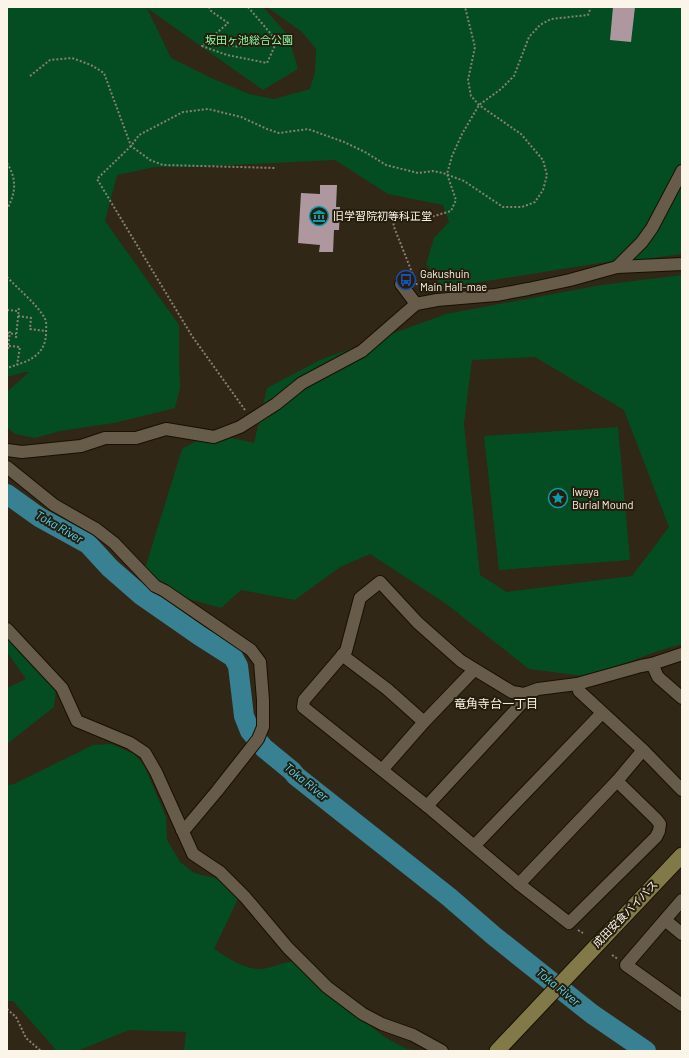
<svg xmlns="http://www.w3.org/2000/svg" width="689" height="1058" viewBox="0 0 689 1058" font-family="Barlow,'Noto Sans JP',sans-serif">
  <style>
    .green { fill: #044d23; fill-rule: evenodd }
    .lines { fill: none; stroke-linecap: round; stroke-linejoin: round }
    .river { stroke: #378193; stroke-width: 20 }
    .building { fill: #af979f }
    .minor-casing { stroke: #181002; stroke-width: 14 }
    .major-casing { stroke: #181002; stroke-width: 17 }
    .path { stroke: #888072; stroke-width: 2; stroke-dasharray: 2 2; stroke-linecap: butt }
    .minor { stroke: #665c49; stroke-width: 12 }
    .major { stroke: #827948; stroke-width: 15 }
    .labels { text-anchor: middle; stroke-width: 4; stroke-linejoin: round; paint-order: stroke }
    .park-label { font-size: 11px; fill: #87fda9; stroke: #261d0d }
    .poi-label { font-size: 11px; fill: #faf4e9; stroke: #261d0d; text-anchor: start }
    .street-label { font-size: 11px; fill: #faf4e9; stroke: #261d0d }
    .water-label { font-size: 12px; font-style: italic; fill: #4edcfd; stroke: #261d0d }
    .neighbourhood-label { font-size: 12px; fill: #faf4e9; stroke: #261d0d }
  </style>
  <rect width="100%" height="100%" fill="#302716"/>
  <g class="green">
    <path d="M7,7H263L288,35L298,69L263,90L147,8L171,58L209,77L249,94L274,99L310,89L315,72L316,49L302,32L267,7H682V254L629,261L606,262L443,288L426,264L434,238L449,222L443,205L388,194L335,160L192,167H155L117,175L105,221L179,325V359L180,388L175,408L114,423L60,431L35,438L15,434L7,427V392L29,372H25L7,377Z"/>
    <path d="M682,275V644L658,651L623,664L583,676L529,669L445,603L370,554L340,567L295,600L241,590L221,608L140,585L182,449L211,433L254,443L267,388L320,360L446,314L601,285ZM535,357L624,410L669,527L632,576L507,592L480,575L464,424L472,360Z"/>
    <path d="M618,427L630,560L499,570L484,436Z"/>
    <path d="M7,638L56,688L54,707L7,744V688L26,679L7,652Z"/>
    <path d="M111,744L134,754L144,765L166,817L167,840L180,862L194,873L219,879L238,899L214,949C228,958 243,969 261,969C273,968 283,961 295,962L333,997L386,1038L407,1049L421,1051H184L186,1032L129,1030L77,1051H57L13,1001H7V785L14,784L93,745Z"/>
  </g>
  <g class="lines">
    <path class="river" d="M7,494L39,517L88,544L110,568L141,595L200,636L233,657L238,666L244,716L250,731L264,748L292,771L296,776L449,897L494,936L592,1014L646,1051"/>
  </g>
  <g class="building">
    <path d="M613,7H635L631,42L610,40Z"/>
    <path d="M320,185H337L336,207H340L339,230H334L333,252H319L320,245L298,243L301,193L320,194Z"/>
  </g>
  <g class="lines">
    <defs>
      <g id="minor">
        <path d="M617,267L642,242L652,228L682,171"/>
        <path d="M401,284L416,304"/>
        <path d="M7,450L22,452L81,446L105,438H136L166,429L214,437L240,427L276,404L302,383L362,351L416,304L437,300L496,295L528,289L570,280L617,267L682,264"/>
        <path d="M7,467L54,505L96,529L114,543L155,586L165,591L251,650L260,662L263,700V727L258,739L217,791L186,828L182,830"/>
        <path d="M7,629L62,688L77,721L130,743L145,753L156,772L193,854L220,872L245,897L288,948L327,987L363,1014L382,1024L413,1035L442,1051"/>
        <path d="M342,655L387,689L424,722"/>
        <path d="M652,664L658,677L682,698"/>
        <path d="M577,684L579,691L643,750L682,790"/>
        <path d="M382,770L424,722L474,670"/>
        <path d="M617,781L656,819L660,824L659,831L656,837L569,923L519,884L427,806L303,707L304,700L346,651L360,598L380,582L418,623L461,661L512,692L524,694L538,689L577,684L641,666L652,664L682,654"/>
        <path d="M427,806L523,702L524,694"/>
        <path d="M475,845L602,713"/>
        <path d="M519,884L617,781L643,750"/>
        <path d="M682,900L626,965L682,1005"/>
        <path d="M665,920L682,934"/>
      </g>
      <path id="major" d="M497,1051L682,855"/>
    </defs>
    <use href="#minor" class="minor-casing"/>
    <use href="#major" class="major-casing"/>
    <g class="path">
      <path d="M248,7L277,41"/>
      <path d="M208,41L239,47L252,36L277,41L267,63L227,55L202,46L228,23L211,11L209,7"/>
      <path d="M30,76L50,60L72,58L91,65L104,73L131,146L150,160L163,165L276,168"/>
      <path d="M7,163C17,179 16,193 7,209"/>
      <path d="M7,277C17,288 39,306 45,319C47,323 46,329 46,334C45,357 26,362 7,368"/>
      <path d="M417,285L394,227L392,216L399,213L424,219L451,211L456,200L447,174L452,156L462,134L479,105L501,89L514,76L529,37L540,25L551,19L588,15L591,7"/>
      <path d="M7,310L18,311"/>
      <path d="M18,316L31,318L30,329L46,331"/>
      <path d="M7,333L16,334"/>
      <path d="M16,338L19,307"/>
      <path d="M9,346L20,347L17,365"/>
      <path d="M8,349L10,330"/>
      <path d="M245,410L192,336L97,179L131,146L139,135L183,112L208,109L241,117L267,129L279,133L308,129L344,142L365,152L386,165L418,173L433,171L443,173L464,181L503,207H522L535,202L543,190L547,175L543,160L521,134L479,105L471,96L468,80L475,47L465,7"/>
      <path d="M578,930L583,933"/>
      <path d="M612,955L618,959"/>
      <path d="M7,1009L16,1017L26,1038L41,1051"/>
    </g>
    <use href="#minor" class="minor"/>
    <use href="#major" class="major"/>
  </g>
  <defs>
    <symbol id="museum-ring" viewBox="-11 -11 22 22"><circle r="9.5" fill="#261d0d" stroke="#0f9aa8" stroke-width="1.5"/><path d="M0-6L6-3V-2H-6V-3ZM-5-1h2V3h-2ZM-1-1h2V3h-2ZM3-1h2V3H3ZM-6 4H6V6H-6Z" fill="#0f9aa8"/></symbol>
    <symbol id="bus-ring" viewBox="-11 -11 22 22"><circle r="9.5" fill="#261d0d" stroke="#1a4fb4" stroke-width="1.5"/><path d="M-5-6H5V4H4V6H2V4H-2V6H-4V4H-5ZM-3.5-4V0h7V-4ZM-3.5 1.2v1.5H-2V1.2ZM2 1.2v1.5H3.5V1.2Z" fill="#1a4fb4"/></symbol>
    <symbol id="sight-ring" viewBox="-11 -11 22 22"><circle r="9.5" fill="#261d0d" stroke="#0f9aa8" stroke-width="1.5"/><path d="M0-6L1.8-2.2L6-1.7L2.9 1.2L3.7 5.4L0 3.3L-3.7 5.4L-2.9 1.2L-6-1.7L-1.8-2.2Z" fill="#0f9aa8"/></symbol>
  </defs>
  <g fill-rule="evenodd">
    <use href="#museum-ring" x="308" y="205" width="22" height="22"/>
    <use href="#bus-ring" x="395" y="269" width="22" height="22"/>
    <use href="#sight-ring" x="547" y="487" width="22" height="22"/>
  </g>
  <g class="labels">
    <g class="park-label">
      <text x="249" y="44">坂田ヶ池総合公園</text>
    </g>
    <g class="poi-label">
      <text x="333" y="220">旧学習院初等科正堂</text>
      <text x="420" y="278">Gakushuin<tspan x="420" dy="13">Main Hall-mae</tspan></text>
      <text x="572" y="496">Iwaya<tspan x="572" dy="13">Burial Mound</tspan></text>
    </g>
    <g class="street-label">
      <text transform="translate(625 914) rotate(-46)" y="4">成田安食バイパス</text>
    </g>
    <g class="water-label">
      <text transform="translate(59 527) rotate(30)" y="4">Toka River</text>
      <text transform="translate(306 782) rotate(39)" y="4">Toka River</text>
      <text transform="translate(558 987) rotate(39)" y="4">Toka River</text>
    </g>
    <g class="neighbourhood-label">
      <text x="496" y="708">竜角寺台一丁目</text>
    </g>
  </g>
  <rect width="689" height="1058" fill="none" stroke="#faf4e9" stroke-width="16"/>
</svg>
